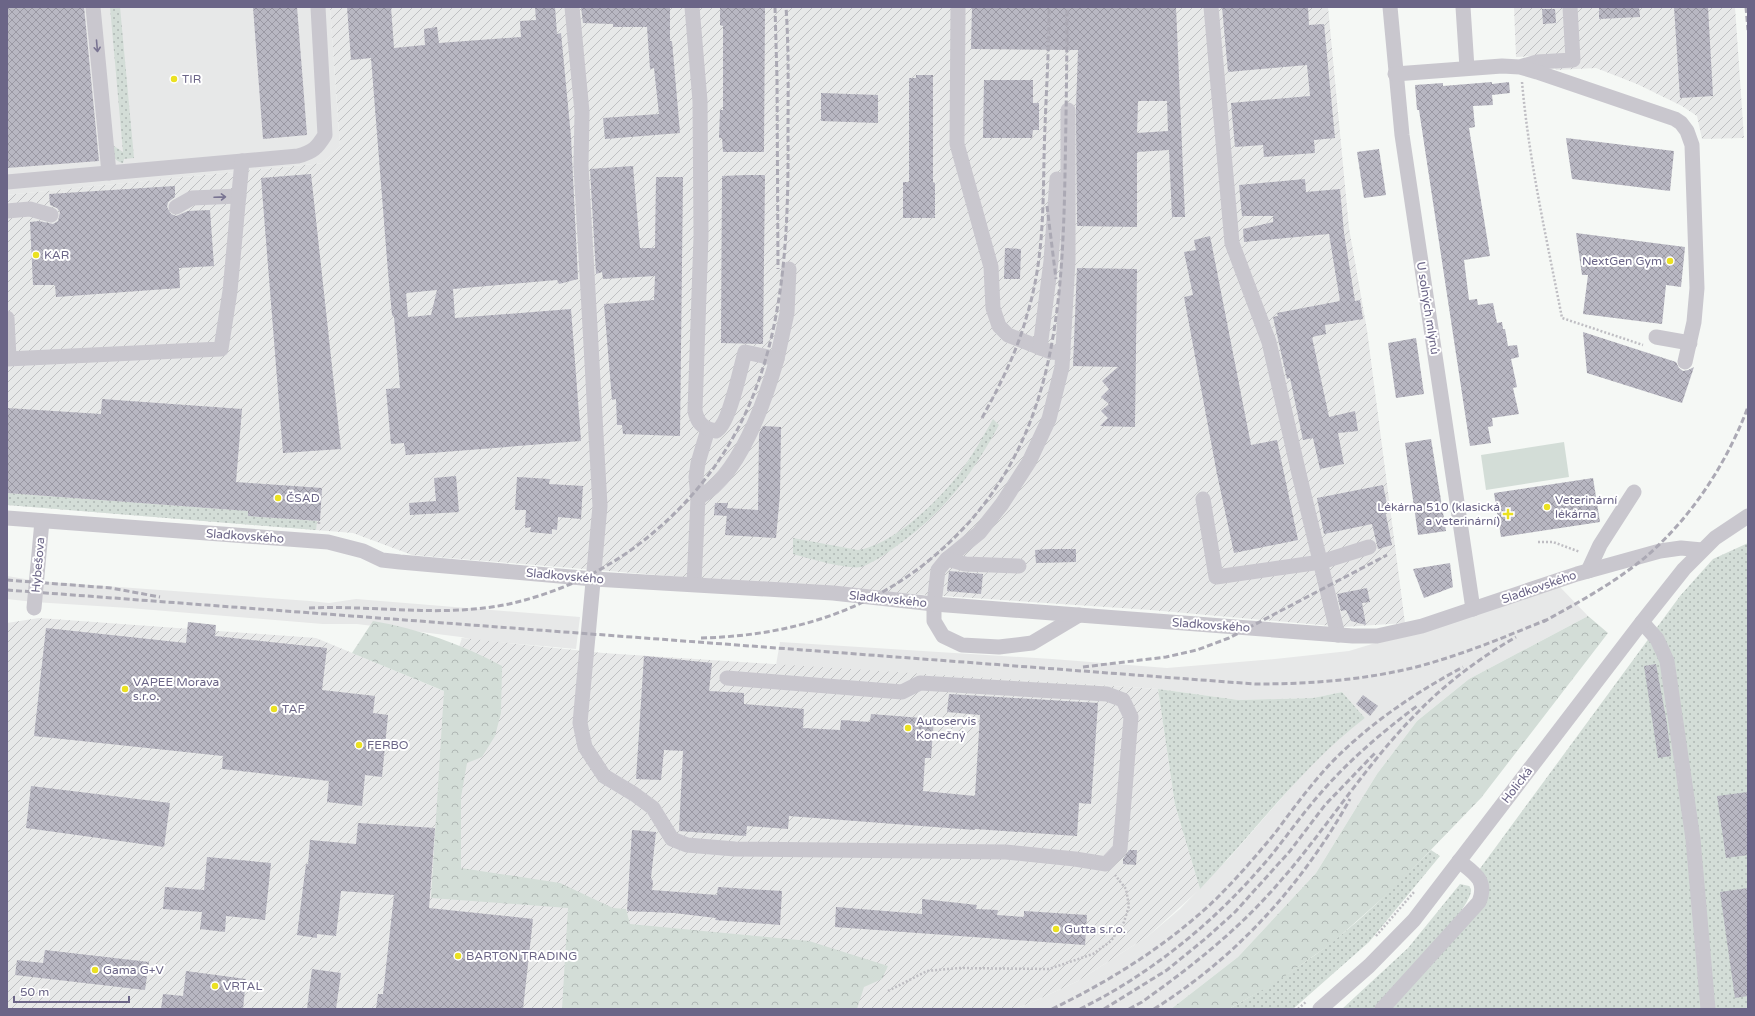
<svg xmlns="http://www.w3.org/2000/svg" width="1755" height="1016" viewBox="0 0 1755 1016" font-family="'Varela Round',sans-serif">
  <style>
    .built { fill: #e7e8e8 }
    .industrial { fill: url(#industrial-furrows) }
    .grass { fill: url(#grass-dots) }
    .forest { fill: url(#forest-crowns) }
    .pitch { fill: #d3ddd7 }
    .building { fill: url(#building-cross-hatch); fill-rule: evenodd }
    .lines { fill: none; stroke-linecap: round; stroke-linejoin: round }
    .path { stroke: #bfbec3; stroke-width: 2.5; stroke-dasharray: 2 2; stroke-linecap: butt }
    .minor { stroke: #c9c7ce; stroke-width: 15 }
    .rail { stroke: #aba9b4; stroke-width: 3; stroke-dasharray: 6 3; stroke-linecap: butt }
    .oneway { stroke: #797492 }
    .poi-dot { fill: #ebe121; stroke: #fff; stroke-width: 1.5 }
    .labels { text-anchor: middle; stroke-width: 4; stroke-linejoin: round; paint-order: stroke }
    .poi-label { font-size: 12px; fill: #6b6587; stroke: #fff; text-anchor: start }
    .street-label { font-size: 12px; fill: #6b6587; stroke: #fff }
  </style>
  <defs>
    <pattern id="industrial-furrows" width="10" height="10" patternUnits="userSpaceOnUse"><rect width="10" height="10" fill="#e7e8e8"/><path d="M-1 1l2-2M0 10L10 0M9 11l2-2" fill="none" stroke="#bfc0c2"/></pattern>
    <pattern id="grass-dots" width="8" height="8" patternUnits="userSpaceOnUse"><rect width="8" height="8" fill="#d3ddd7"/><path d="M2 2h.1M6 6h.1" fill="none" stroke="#afb7b4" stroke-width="1.8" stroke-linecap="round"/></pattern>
    <pattern id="forest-crowns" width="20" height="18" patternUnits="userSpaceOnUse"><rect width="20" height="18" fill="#d3ddd7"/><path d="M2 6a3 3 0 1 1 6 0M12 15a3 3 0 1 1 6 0" fill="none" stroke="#afb7b4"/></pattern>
    <pattern id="building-cross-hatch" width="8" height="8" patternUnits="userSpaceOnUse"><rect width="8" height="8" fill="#b8b7c2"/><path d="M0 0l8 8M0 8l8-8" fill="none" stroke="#9a98a3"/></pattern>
  </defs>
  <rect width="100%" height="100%" fill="#f5f8f5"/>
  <g class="built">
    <path d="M7,7H330L340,146L323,163L7,195Z"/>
    <path d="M7,576L37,581L310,601L329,603L356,599L580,617L576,649L474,640L461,637L357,624H323L129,608L34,602L7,599Z"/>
    <path d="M1560,587L1588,616L1469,679L1417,721L1377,774L1316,873L1238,957L1171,1009H1015L1037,1000L1078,981L1148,936L1180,909L1230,857L1307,769L1340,737L1365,718L1342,692L1313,698L1239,700L1158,689L776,665L780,642L1052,659L1167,668L1275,659L1349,651Z"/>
  </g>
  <g class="industrial">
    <path d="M330,7H1328L1349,228L1367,330L1405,623L1344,627L1151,610L793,586L412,555L353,533L7,505V195L323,163L340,146Z"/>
    <path d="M1514,7H1735L1744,138L1702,139L1697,116L1682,106L1637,84L1596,68L1556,70L1548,55L1516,57Z"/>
    <path d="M39,618L316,638L444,691L462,638L603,653L1158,689L1175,805L1200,889L1148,936L1078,981L1037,1000L1015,1009H7V623Z"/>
  </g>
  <g class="grass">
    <path d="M110,7H120L134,158L124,159L123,163C112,160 113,154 111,144L123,152Z"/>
    <path d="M993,419L999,425C971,476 945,511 898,545C887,553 875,562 861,567C850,570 806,558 793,554V538L858,550C893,545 941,499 961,471C973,454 983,437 993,419Z"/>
    <path d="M7,493L234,510H248V516L317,521L316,530L7,505Z"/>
    <path d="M1748,543V1009H1382L1473,909L1476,874L1680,596L1713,559Z"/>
    <path d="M1158,689L1239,700L1313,698L1342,692L1365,718C1302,766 1255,832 1200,889L1175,805Z"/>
    <path d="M1431,850L1440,856L1369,942L1293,1009H1229C1264,989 1299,968 1331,943C1367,915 1399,882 1431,850Z"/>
    <path d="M1460,884L1469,886L1471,889C1474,908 1391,991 1375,1009H1342L1408,948Z"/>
  </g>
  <g class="forest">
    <path d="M1588,616L1608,633L1481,798L1394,888L1332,943L1278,981L1229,1009H1171L1238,957L1316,873L1377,774L1417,721L1469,679Z"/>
    <path d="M373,621C419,629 461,644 502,666L501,713L495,736L482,757L467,763L461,797V868L560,883L613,908L626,909L630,924L809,941L888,966L882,979L864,987L857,1009H562L568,908L431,898L444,691L352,653Z"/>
  </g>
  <path class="pitch" d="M1564,442L1569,477L1486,490L1481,455Z"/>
  <g class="building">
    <path d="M7,7H84L99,161L7,168Z"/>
    <path d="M253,7H297L307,135L263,139Z"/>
    <path d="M347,7H391L394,48L425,45L424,29L437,27L439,43L521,37L520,21L536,20L535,7H555L557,34L561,33L571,137L578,279L559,284L557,280L453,289L455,318L571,309L581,441L406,455L404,443L391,444L386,389L400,388L394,317L392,315L388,272L371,58L351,60ZM437,290L431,315L408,317L406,293Z"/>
    <path d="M581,7H670V41H672L680,133L605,139L603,118L659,114L654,68L650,69L647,27H613V24L583,23Z"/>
    <path d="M720,7H765L764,152H723L722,138H719L720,110H723V26L720,25Z"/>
    <path d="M972,7H1176L1185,217H1172L1169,150L1137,152V227L1077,226L1076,108L1078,50L971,49ZM1138,101H1167L1168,131L1137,133Z"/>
    <path d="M1222,7H1308L1309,25L1324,24L1335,138L1314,140L1315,153L1264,157L1263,145L1235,147L1231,103L1310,96L1307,65L1228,72Z"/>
    <path d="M1599,7H1639L1640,17L1599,19Z"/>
    <path d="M1674,7H1708L1713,96L1680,98Z"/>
    <path d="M1542,9H1555L1556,23L1543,24Z"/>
    <path d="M916,75H933V182L935,183V218H903V182H909V78H916Z"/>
    <path d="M984,80H1033V103H1039V130H1033L1032,138H983Z"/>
    <path d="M1492,82V84L1509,82L1510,93L1492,95L1493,105L1473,106L1475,127L1469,128L1490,256L1464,260L1469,300L1477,299L1478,305L1493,303L1497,323L1502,322L1503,329H1505L1508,346L1517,345L1519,357L1511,359L1517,387L1513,388L1519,414L1492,418L1493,426L1488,427L1491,443L1470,446L1419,110H1417L1415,85L1443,83V86Z"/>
    <path d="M821,93L878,95V123L821,121Z"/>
    <path d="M1566,138L1674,151L1670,191L1572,179Z"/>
    <path d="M1379,149L1386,195L1364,198L1357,152Z"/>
    <path d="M633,166L640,248H655L656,177H683L680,436L623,434L622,425H617L616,399L612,400L604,304L654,300L655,276L603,279L602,272L596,274L590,169Z"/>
    <path d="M311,174L341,449L283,453L261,178Z"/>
    <path d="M747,175H765L763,344L721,343L722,176Z"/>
    <path d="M1305,179L1306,192L1340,189L1344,233L1355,301L1360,300L1363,319L1325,325L1326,334L1312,337L1329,417L1355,411L1358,431L1338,433L1344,464L1320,469L1313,438L1303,440L1290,378L1287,379L1273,317L1278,316L1277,313L1340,301L1329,234L1244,242L1243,229L1273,222V216H1242L1239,185Z"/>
    <path d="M175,186V197L168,202L167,207L171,214L176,216L188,211L210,210L214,266L179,268L180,288L56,297L55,285H33L30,222L39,221L53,224L58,221L60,212L57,208L50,205L49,194Z"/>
    <path d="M1576,233L1685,247L1681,287L1666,285L1662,324L1583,314L1588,275H1582Z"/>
    <path d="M1210,236L1251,445L1277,440L1298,540L1234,553L1217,474L1184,297L1193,295L1184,252L1196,250L1194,240Z"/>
    <path d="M1005,248L1021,249L1020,279H1004Z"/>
    <path d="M1077,268L1137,269L1135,427L1100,426L1108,418L1101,411L1109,404L1101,397L1109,389L1102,381L1118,367L1073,366Z"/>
    <path d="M1583,332L1676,362L1679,368L1683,371L1688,370L1694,367L1682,403L1587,373Z"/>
    <path d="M1416,338L1424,394L1396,398L1388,343Z"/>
    <path d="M102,399L242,409L236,482L322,488L320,521L248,516V511L7,493V408L101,414Z"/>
    <path d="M763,426L781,427L780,494L776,538L725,535L727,514V516L714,515L715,503H728L727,508L758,510L759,434Z"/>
    <path d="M1431,439L1446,531L1418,535L1405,443Z"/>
    <path d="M456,476L459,512L410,515L409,503L436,501L434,478Z"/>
    <path d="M517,477L550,479L549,484L583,486L581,519L558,517L557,530L552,529V534L530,532L531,527L525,528L526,510H515Z"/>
    <path d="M1593,478L1600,522L1501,537L1494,493Z"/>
    <path d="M1383,485L1388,509L1385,510L1392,545L1378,549L1372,524L1324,534L1317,498Z"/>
    <path d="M1049,549H1076V562L1036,563L1035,550Z"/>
    <path d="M1450,563L1453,587L1424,598L1413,569Z"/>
    <path d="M949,571L983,574L981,594L947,591Z"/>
    <path d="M1367,588L1370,602L1362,603L1366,625L1351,621L1346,610L1341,611L1337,594Z"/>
    <path d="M188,622L216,625L215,636L327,648L322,690L375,696L373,713L388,715L382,777L365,775L362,806L327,802L329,781L222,769L223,756L34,736L46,628L186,643Z"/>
    <path d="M644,656L712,663L709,691L744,693V704L804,709L803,728L840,730L841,720L870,722L871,714L934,719L931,758H925L923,791L975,796L980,715L947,712L949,694L1098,703L1091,804L1079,803L1077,836L975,829V830L789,816L788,829L747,826L746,836L679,831L683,751L664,750L661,780L636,779Z"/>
    <path d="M1656,664L1667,724L1671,756L1658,758L1644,666Z"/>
    <path d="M1363,695L1378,706L1370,716L1356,704Z"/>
    <path d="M31,786L170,803L164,847L26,828Z"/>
    <path d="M1748,792V855L1726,858L1717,796Z"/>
    <path d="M358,823L435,828L429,908L533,919L523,1009H376L378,994H383L394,895L341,891L336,936L317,934V938L297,935L306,864H308L310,840L356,844Z"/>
    <path d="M632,830L656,832L651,878L653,881L652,890L717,895L718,887L782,891L780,925L715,920L716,918L674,913L627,911Z"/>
    <path d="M1129,850H1137L1136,865L1123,864V859Z"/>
    <path d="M207,857L271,863L265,920L226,916L225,932L200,929L202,912L163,909L165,887L204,890Z"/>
    <path d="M1748,888V996L1735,998L1720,892Z"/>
    <path d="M922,899L977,905L976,909L998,910L997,915L1024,917V911L1087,915L1085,945L835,927L836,907L922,914Z"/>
    <path d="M45,950L149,962L145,990L15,975L17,960L43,963Z"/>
    <path d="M312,969L341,973L336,1009H307Z"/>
    <path d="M186,971L246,979L243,1009H161L163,994L183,996Z"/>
  </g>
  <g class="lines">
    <g class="path">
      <path d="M1522,82C1529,162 1547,240 1562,318L1643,345"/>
      <path d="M319,524V521"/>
      <path d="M1538,542H1553L1580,552"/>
      <path d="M1376,936L1414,892"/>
      <path d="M888,991L927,971L959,968L1049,969L1093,954L1111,941L1124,922L1129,906L1126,889L1115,875"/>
      <path d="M1298,1009L1307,1001"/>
    </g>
    <g class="minor">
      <path d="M93,7L109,173"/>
      <path d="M572,7L582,112L581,166L600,506L580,723L585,747L604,776L634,794L653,808L672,839L687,845L735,849L1006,852L1075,859L1106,864L1120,849L1131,717L1123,700L1107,694L920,683L902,692L727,678"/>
      <path d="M692,7L700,101L701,236L695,411C697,420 700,425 708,429L698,463L696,477L698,498L694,584"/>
      <path d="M958,7L957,144L991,267L993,308L999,326L1008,335L1051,352L1063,353"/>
      <path d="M1211,7L1232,243L1269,342L1299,474L1338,635"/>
      <path d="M1390,7L1402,135L1473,609"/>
      <path d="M1463,7L1467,68"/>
      <path d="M1523,66L1537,62L1573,60L1570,7"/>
      <path d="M1395,74L1502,66L1520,67L1537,72L1675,119L1681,123L1687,131L1692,145L1697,288L1694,322L1685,362"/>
      <path d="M1068,110V260L1062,367L1049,419L1029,462L1002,504L979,533L947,559L938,570L934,604V621L943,636L962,645L999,647L1032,643L1079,615"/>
      <path d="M7,182L298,156C313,152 317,148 325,135L318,7"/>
      <path d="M176,207L192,198L239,196"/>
      <path d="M7,211L30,209L51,215"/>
      <path d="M7,318L9,358"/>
      <path d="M1656,337L1690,343"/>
      <path d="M1040,348L1051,261L1057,179"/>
      <path d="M7,359L221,349L230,291L242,161"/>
      <path d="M708,429L716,431C729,426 741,366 745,352L777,359L787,313L789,269"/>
      <path d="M698,498C739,477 765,401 777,359"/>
      <path d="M1203,499L1216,577L1321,562L1369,547"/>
      <path d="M7,518L328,542L363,551L382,560L400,562L594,579L833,593L934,604L1353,636H1377L1422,626L1577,574L1660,551L1681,548L1702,550"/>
      <path d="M947,559L965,564L1019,566"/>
      <path d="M1588,571L1600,545L1634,492"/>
      <path d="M34,608L42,521"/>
      <path d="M1642,622L1657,639L1667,661L1693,839L1708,1009"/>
      <path d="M1320,1009L1369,966L1414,920L1642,622L1684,569L1715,538L1748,516"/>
      <path d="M1382,1009L1479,902C1488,880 1474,873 1459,861"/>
    </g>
    <g class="rail">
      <path d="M775,7L777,79L778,269"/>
      <path d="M1746,7L1748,30"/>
      <path d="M1047,206L1056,279"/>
      <path d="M982,418C1000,385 1017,352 1027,315C1043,263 1043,213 1044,159C1045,108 1049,58 1049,7"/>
      <path d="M7,580L111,588L160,597"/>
      <path d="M7,590L1255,684C1311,684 1366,680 1420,666C1464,654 1505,637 1546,620"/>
      <path d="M309,608C378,605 441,618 509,604C562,592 612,568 654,532C777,428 789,289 788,137C788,94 789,50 786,7"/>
      <path d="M1543,622C1579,602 1618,581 1649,554C1694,514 1727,462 1748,407"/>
      <path d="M701,638C780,636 853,617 918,569C1051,468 1062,330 1065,175C1066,119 1067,63 1067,7"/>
      <path d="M1083,667L1166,657L1197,650L1229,638L1387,555"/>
      <path d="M1052,1009C1112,980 1169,944 1217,898C1237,878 1257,855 1275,833C1293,809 1311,784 1332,762C1370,723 1415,693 1463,667"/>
      <path d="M1080,1009C1147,976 1207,928 1256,873C1279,848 1297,820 1319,795C1348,761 1381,733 1417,706"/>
      <path d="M1104,1009L1167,970L1205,939L1235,912L1290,851L1325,805L1376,752"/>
      <path d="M1129,1009L1142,1002C1191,967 1237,931 1277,885C1326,830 1365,765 1418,712C1446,683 1481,657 1516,637"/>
      <path d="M1154,1009C1237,957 1303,884 1350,799"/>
    </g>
  </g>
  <defs><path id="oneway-shaft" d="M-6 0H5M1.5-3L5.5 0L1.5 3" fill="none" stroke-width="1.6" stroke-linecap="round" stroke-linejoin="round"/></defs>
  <g class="oneway">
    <use href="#oneway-shaft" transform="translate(97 46) rotate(85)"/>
    <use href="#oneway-shaft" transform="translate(220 197) rotate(-2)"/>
  </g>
  <g class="poi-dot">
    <circle cx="174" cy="79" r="4"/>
    <circle cx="36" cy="255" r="4"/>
    <circle cx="1670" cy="261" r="4"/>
    <circle cx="278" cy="498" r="4"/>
    <circle cx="1547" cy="507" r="4"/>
    <path d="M1506 508h4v4h4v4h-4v4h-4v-4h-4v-4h4z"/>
    <circle cx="125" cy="689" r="4"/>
    <circle cx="274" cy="709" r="4"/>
    <circle cx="908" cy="728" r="4"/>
    <circle cx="359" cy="745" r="4"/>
    <circle cx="1056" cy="929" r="4"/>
    <circle cx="458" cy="956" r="4"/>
    <circle cx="95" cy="970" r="4"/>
    <circle cx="215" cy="986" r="4"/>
  </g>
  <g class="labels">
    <g class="poi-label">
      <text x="182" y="83">TIR</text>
      <text x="44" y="259">KAR</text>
      <text x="1662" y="265" text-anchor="end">NextGen Gym</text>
      <text x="286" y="502">ČSAD</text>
      <text x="1555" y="504">Veterinární<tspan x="1555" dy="14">lékárna</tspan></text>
      <text x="1500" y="511" text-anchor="end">Lékárna 510 (klasická<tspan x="1500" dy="14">a veterinární)</tspan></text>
      <text x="133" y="686">VAPEE Morava<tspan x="133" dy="14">s.r.o.</tspan></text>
      <text x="282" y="713">TAF</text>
      <text x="916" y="725">Autoservis<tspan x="916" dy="14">Konečný</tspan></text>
      <text x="367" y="749">FERBO</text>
      <text x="1064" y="933">Gutta s.r.o.</text>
      <text x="466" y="960">BARTON TRADING</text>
      <text x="103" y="974">Gama G+V</text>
      <text x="223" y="990">VRTAL</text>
    </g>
    <g class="street-label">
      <text transform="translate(1428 308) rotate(81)" y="4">U solných mlýnů</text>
      <text transform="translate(245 536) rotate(4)" y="4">Sladkovského</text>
      <text transform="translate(38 565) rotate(-85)" y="4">Hybešova</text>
      <text transform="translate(565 576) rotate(5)" y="4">Sladkovského</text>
      <text transform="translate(1539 587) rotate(-19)" y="4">Sladkovského</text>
      <text transform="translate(888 599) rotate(6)" y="4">Sladkovského</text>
      <text transform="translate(1211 625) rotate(4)" y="4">Sladkovského</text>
      <text transform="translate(1517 785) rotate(-52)" y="4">Holická</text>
    </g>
  </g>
  <rect width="1755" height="1016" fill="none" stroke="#6b6587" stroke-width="16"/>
  <path d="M14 996v6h115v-6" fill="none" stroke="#6b6587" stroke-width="2"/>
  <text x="20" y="996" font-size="12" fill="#6b6587" stroke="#ffffff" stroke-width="3" paint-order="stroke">50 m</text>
</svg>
